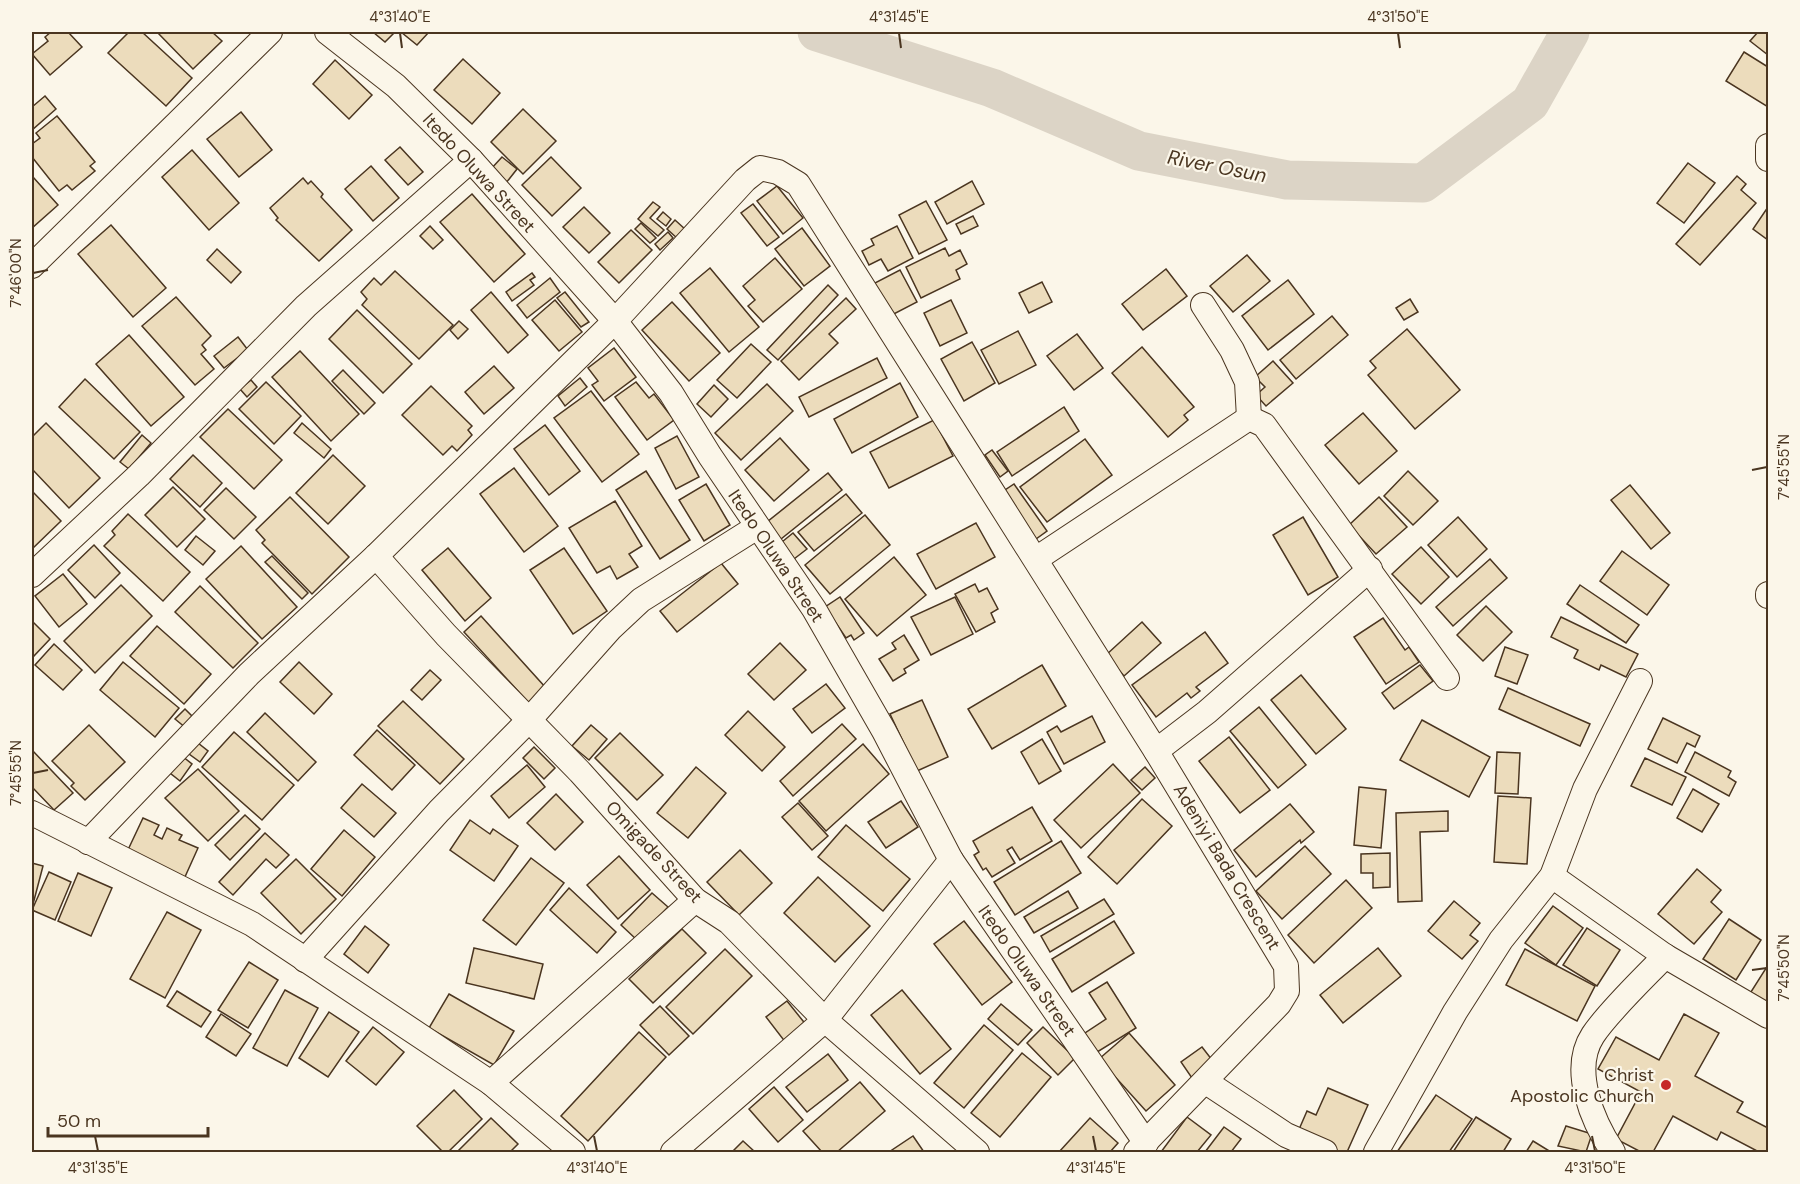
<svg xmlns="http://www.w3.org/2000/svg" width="1800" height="1184" viewBox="0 0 1800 1184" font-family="'DM Sans',sans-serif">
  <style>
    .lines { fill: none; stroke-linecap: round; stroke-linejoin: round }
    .river { stroke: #dcd4c6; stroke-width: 39 }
    .building { fill: #ecdcbc; stroke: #4a3520; stroke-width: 1.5 }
    .minor-casing { stroke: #4a3520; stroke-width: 26 }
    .minor { stroke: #fbf6e9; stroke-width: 24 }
    .ticks { fill: none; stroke: #4a3520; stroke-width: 2 }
    .poi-dot { fill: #c62828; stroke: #fbf6e9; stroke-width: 2 }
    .labels { text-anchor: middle; stroke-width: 4.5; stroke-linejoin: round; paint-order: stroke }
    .street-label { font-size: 18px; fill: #4a3520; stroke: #fbf6e9 }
    .poi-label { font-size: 18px; fill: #4a3520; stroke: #fbf6e9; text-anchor: end }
    .water-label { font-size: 20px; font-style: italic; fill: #4a3520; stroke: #fbf6e9 }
    .neatline { fill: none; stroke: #4a3520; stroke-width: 2 }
    .ticks-label { font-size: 15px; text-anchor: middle; fill: #4a3520 }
  </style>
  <rect width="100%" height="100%" fill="#fbf6e9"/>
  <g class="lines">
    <path class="river" d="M817,32L992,88L1139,151L1287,180L1423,183L1530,103L1570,32"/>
  </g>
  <g class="building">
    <path d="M51,32H68L82,47L50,75L32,54L48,41L45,37Z"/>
    <path d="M129,32H142L192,78L166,106L108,53Z"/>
    <path d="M157,32H212L222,41L193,69Z"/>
    <path d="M373,32H395L385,42Z"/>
    <path d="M401,32H429L417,45Z"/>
    <path d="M1758,32H1768V55L1750,41Z"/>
    <path d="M1744,52L1768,67V107L1726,81Z"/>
    <path d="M463,59L500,93L472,124L434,90Z"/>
    <path d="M335,60L372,95L349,119L313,84Z"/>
    <path d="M45,96L56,109L32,130V107Z"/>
    <path d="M523,109L556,141L523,174L491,142Z"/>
    <path d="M241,112L272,150L239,177L207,139Z"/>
    <path d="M57,116L95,162L90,166L95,171L72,190L67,185L59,191L32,157V144L40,138L36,133Z"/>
    <path d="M400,147L423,172L408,185L385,160Z"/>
    <path d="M192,150L239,203L209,230L162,177Z"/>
    <path d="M502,157L517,169L506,183L491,169Z"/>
    <path d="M551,157L581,188L552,216L522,185Z"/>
    <path d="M1688,163L1715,183L1684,223L1657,203Z"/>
    <path d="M371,166L399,198L373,221L345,189Z"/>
    <path d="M1737,176L1746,184L1741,190L1756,203L1700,265L1676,244Z"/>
    <path d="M33,177L58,205L32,228V178Z"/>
    <path d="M303,178L308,184L311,181L323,194L321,197L352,230L319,261L276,220L278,218L270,208Z"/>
    <path d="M972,181L984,204L947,224L935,202Z"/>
    <path d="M777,186L803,218L783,234L757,201Z"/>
    <path d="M472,194L525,254L494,282L440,222Z"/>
    <path d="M926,201L947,240L919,254L899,215Z"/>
    <path d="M653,202L660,207L650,218L664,230L658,236L638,219Z"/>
    <path d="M753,204L779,237L767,246L741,213Z"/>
    <path d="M584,207L610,233L589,253L563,227Z"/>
    <path d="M1768,207V240L1753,229Z"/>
    <path d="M663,212L671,219L666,226L657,219Z"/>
    <path d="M973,216L978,226L961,234L956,224Z"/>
    <path d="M675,220L686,230L678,239L667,229Z"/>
    <path d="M641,223L656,238L650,243L635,229Z"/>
    <path d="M111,225L166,288L133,317L78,254Z"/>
    <path d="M430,226L443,240L433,249L420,236Z"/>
    <path d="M897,226L913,258L888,271L881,259L869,265L862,251L874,245L871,239Z"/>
    <path d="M802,228L830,266L804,286L775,249Z"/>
    <path d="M631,230L652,250L619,283L598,262Z"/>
    <path d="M668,232L673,238L660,250L655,244Z"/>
    <path d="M945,248L949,256L960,250L967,264L956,270L960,279L921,298L906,267Z"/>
    <path d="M217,249L241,272L231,283L207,260Z"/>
    <path d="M1247,255L1270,281L1233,312L1210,286Z"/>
    <path d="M775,258L802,289L763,322L748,306L755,300L743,286Z"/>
    <path d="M710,268L759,327L729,352L680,293Z"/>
    <path d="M1166,269L1187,296L1143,330L1122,304Z"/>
    <path d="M900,270L917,302L888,317L871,285Z"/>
    <path d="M395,271L453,325L419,359L362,305L367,299L361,292L374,278L381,285Z"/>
    <path d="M532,273L535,277L530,280L534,285L512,301L506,292Z"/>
    <path d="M550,278L560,292L527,318L517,305Z"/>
    <path d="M1288,280L1314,314L1268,350L1242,316Z"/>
    <path d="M1042,282L1052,302L1029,313L1019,293Z"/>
    <path d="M828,285L838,295L778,360L767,350Z"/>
    <path d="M491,292L528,335L508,353L471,310Z"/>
    <path d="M565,292L589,322L581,327L557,298Z"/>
    <path d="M176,297L211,336L202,345L206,350L201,354L214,369L195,385L142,326Z"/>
    <path d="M846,298L856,309L829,334L838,343L799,380L781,361Z"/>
    <path d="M1410,299L1418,312L1404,320L1396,308Z"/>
    <path d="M555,300L582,332L559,351L532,320Z"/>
    <path d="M951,300L967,333L940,346L924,313Z"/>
    <path d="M672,302L720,353L689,381L642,330Z"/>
    <path d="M357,310L412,364L383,393L329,339Z"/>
    <path d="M1332,316L1348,335L1296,379L1280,360Z"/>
    <path d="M459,321L468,329L458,339L450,330Z"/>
    <path d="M1407,329L1460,390L1415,429L1368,375L1376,368L1370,361Z"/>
    <path d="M1018,331L1036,365L999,384L981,350Z"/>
    <path d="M1077,334L1103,368L1074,390L1047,356Z"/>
    <path d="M129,335L184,397L151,426L96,364Z"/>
    <path d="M238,337L248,350L224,368L214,356Z"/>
    <path d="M972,342L995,383L964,401L941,359Z"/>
    <path d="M751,344L771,362L737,398L717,380Z"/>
    <path d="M1142,347L1194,407L1184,415L1188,420L1168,437L1112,373Z"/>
    <path d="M614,348L636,377L604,401L592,385L598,381L588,368Z"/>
    <path d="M300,351L359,414L331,441L272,377Z"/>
    <path d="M877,358L887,378L809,417L799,397Z"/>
    <path d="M1273,361L1293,383L1266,406L1256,395L1265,387L1255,377Z"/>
    <path d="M494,366L514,388L484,414L465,392Z"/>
    <path d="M343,370L375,403L364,414L332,381Z"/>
    <path d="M580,378L587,387L565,406L558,396Z"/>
    <path d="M85,379L140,432L114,459L59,407Z"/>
    <path d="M251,380L257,387L247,397L240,389Z"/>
    <path d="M266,382L301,416L274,444L239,409Z"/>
    <path d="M636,382L649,398L654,394L674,420L647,440L615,397Z"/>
    <path d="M900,383L918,417L852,453L834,419Z"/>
    <path d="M767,384L793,411L741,460L715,433Z"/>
    <path d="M714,385L728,399L711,417L697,404Z"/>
    <path d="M431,386L472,426L468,430L472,435L457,451L452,446L443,455L402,415Z"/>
    <path d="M591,391L639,454L602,482L554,418Z"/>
    <path d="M1064,407L1079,431L1012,476L997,452Z"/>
    <path d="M228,409L282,460L254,489L200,437Z"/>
    <path d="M1363,413L1397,451L1359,484L1325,445Z"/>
    <path d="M934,420L953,456L889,488L870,452Z"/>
    <path d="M46,423L100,478L69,508L32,469V437Z"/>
    <path d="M302,423L331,449L324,458L294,433Z"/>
    <path d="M545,425L580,471L549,495L514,449Z"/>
    <path d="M142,435L151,443L129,469L120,462Z"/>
    <path d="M677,436L699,477L676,489L655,448Z"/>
    <path d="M780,438L809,470L774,501L745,470Z"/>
    <path d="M1085,439L1112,475L1047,522L1020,487Z"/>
    <path d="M992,450L1008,471L1000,477L985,455Z"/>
    <path d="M193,455L222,483L200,507L170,479Z"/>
    <path d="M333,455L365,486L328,524L296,493Z"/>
    <path d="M514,468L558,526L524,552L480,494Z"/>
    <path d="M646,471L690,540L660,559L616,490Z"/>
    <path d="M1408,471L1438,501L1413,525L1384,496Z"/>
    <path d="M828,473L842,490L776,543L762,526Z"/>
    <path d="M706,484L730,525L704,541L679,500Z"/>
    <path d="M1014,484L1047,531L1036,539L1002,492Z"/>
    <path d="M1630,485L1670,533L1651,549L1611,500Z"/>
    <path d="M173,487L205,519L177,547L145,515Z"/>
    <path d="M226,488L256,517L234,539L204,510Z"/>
    <path d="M32,491L61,521L32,549Z"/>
    <path d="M846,494L862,513L814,551L798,532Z"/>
    <path d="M290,497L349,557L312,594L262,543L265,540L256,530Z"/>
    <path d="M1379,497L1407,527L1376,554L1349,525Z"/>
    <path d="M615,501L642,546L629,554L638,567L617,579L610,566L597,573L569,528Z"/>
    <path d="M128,514L190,572L163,601L104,546L115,535L112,531Z"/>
    <path d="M865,515L890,545L830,594L805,565Z"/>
    <path d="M1303,517L1338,577L1308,595L1273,535Z"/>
    <path d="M1458,517L1487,549L1457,577L1428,545Z"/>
    <path d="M976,523L995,557L936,589L917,554Z"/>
    <path d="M793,533L807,549L790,562L777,546Z"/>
    <path d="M196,536L215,551L203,565L185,550Z"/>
    <path d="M94,545L120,573L95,598L68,570Z"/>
    <path d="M241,546L297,607L262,639L206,579Z"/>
    <path d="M1421,547L1449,577L1421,604L1392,574Z"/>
    <path d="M448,548L491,598L465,621L422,570Z"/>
    <path d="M564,548L607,611L573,634L530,570Z"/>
    <path d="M1622,551L1669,585L1647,615L1600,581Z"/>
    <path d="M272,556L308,593L302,599L265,562Z"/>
    <path d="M894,557L926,595L877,636L845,599Z"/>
    <path d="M1490,559L1507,578L1453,626L1436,607Z"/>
    <path d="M721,563L738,584L677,632L660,611Z"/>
    <path d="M63,574L87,604L59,627L35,596Z"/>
    <path d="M975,584L979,592L987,588L998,609L991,613L995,622L976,632L955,594Z"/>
    <path d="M121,585L152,616L95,673L64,641Z"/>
    <path d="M1580,585L1639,625L1626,643L1567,604Z"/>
    <path d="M200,586L258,643L233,668L175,612Z"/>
    <path d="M840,597L864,633L854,640L851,635L846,638L825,607Z"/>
    <path d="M955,597L973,634L931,655L911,617Z"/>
    <path d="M1486,606L1512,632L1483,661L1457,635Z"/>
    <path d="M481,616L546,688L529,703L464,632Z"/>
    <path d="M1561,617L1638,654L1626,677L1601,665L1599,670L1574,658L1578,650L1551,637Z"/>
    <path d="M1383,618L1405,650L1409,647L1419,662L1386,684L1354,637Z"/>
    <path d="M32,621L50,639L32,658Z"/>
    <path d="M1142,622L1161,643L1124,676L1106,655Z"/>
    <path d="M157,626L211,674L184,704L130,656Z"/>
    <path d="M1205,632L1228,663L1196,687L1200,691L1191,698L1187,693L1156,717L1132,685Z"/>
    <path d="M904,635L919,660L904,669L906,673L893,681L879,659L896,649L892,643Z"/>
    <path d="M780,643L806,670L774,700L748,674Z"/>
    <path d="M54,644L82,670L63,690L35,665Z"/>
    <path d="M1505,647L1528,655L1517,684L1495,676Z"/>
    <path d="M123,662L179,708L155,737L100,690Z"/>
    <path d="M299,662L332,694L314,714L280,682Z"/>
    <path d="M1042,665L1066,706L992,749L968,709Z"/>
    <path d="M1420,665L1433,681L1394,709L1382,693Z"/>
    <path d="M430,670L441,680L422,700L411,690Z"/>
    <path d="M1301,675L1346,729L1316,754L1271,700Z"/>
    <path d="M826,684L845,708L812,733L793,709Z"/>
    <path d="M1508,688L1590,724L1580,746L1499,709Z"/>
    <path d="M922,700L948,757L917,771L890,714Z"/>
    <path d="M403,701L464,759L440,784L378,726Z"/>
    <path d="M1259,707L1306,765L1278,788L1230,731Z"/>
    <path d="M185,709L195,719L186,728L175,719Z"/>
    <path d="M748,711L785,747L762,771L725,735Z"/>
    <path d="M265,713L316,762L298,781L247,732Z"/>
    <path d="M1092,716L1105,742L1064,764L1047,732L1057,726L1061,732Z"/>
    <path d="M1663,718L1700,736L1695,747L1687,743L1677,763L1648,749Z"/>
    <path d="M1422,720L1490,757L1469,797L1400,760Z"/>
    <path d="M842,724L856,739L793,796L780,781Z"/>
    <path d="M89,725L125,762L85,800L71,786L74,783L52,761Z"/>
    <path d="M591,725L607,739L589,760L572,746Z"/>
    <path d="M377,730L415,765L392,790L354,755Z"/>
    <path d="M234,732L294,785L262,820L202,767Z"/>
    <path d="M620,733L663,775L637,800L595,758Z"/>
    <path d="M1229,737L1270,790L1240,813L1199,761Z"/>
    <path d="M193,739L208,751L200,762L185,751Z"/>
    <path d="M1042,739L1061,771L1039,784L1021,752Z"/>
    <path d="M863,744L889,774L826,831L799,801Z"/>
    <path d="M534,747L555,768L544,779L523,758Z"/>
    <path d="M32,750L73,793L54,810L32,787Z"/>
    <path d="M1497,752L1520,753L1518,794L1495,793Z"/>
    <path d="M1695,752L1731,771L1728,777L1736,782L1729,796L1685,772Z"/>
    <path d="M182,756L192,764L180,781L170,773Z"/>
    <path d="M1645,758L1686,777L1672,805L1631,786Z"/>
    <path d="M1113,764L1140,793L1081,848L1054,820Z"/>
    <path d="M527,765L545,787L509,818L491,796Z"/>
    <path d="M696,767L726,793L688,838L657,813Z"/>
    <path d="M1145,767L1155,778L1142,790L1131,780Z"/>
    <path d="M198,769L239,811L208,841L165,798Z"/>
    <path d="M362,784L396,813L374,837L341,808Z"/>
    <path d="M1359,787L1386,790L1381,848L1354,845Z"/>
    <path d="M1693,789L1719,804L1702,832L1677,818Z"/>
    <path d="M556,794L583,822L555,850L527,823Z"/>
    <path d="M1498,796L1531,798L1527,864L1494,862Z"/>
    <path d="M1142,799L1172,826L1117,884L1088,857Z"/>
    <path d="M901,801L918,827L886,848L868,822Z"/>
    <path d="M798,803L828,836L812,850L782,817Z"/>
    <path d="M1290,804L1314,832L1301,843L1300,840L1256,877L1234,850Z"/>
    <path d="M1032,807L1052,841L1020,860L1012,847L1007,850L1015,863L992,877L986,868L983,870L974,855L979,852L973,841Z"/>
    <path d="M1448,811V831L1420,832L1422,901L1398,902L1396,813Z"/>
    <path d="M245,815L260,829L230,860L215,845Z"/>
    <path d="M143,818L159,825L154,835L162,839L167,828L182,835L179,840L198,848L184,879L126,854Z"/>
    <path d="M470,820L490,834L493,829L518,846L494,881L450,850Z"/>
    <path d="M846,825L910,879L883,911L818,857Z"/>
    <path d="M344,830L375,857L342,896L311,869Z"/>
    <path d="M265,833L289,855L276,868L266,859L233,895L219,882Z"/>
    <path d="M1061,841L1081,873L1015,915L994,882Z"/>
    <path d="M1305,846L1331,874L1282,919L1256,891Z"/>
    <path d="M740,850L772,883L739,915L707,882Z"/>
    <path d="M1390,853V887L1373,888V873H1361V854Z"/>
    <path d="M619,856L650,890L618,919L587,885Z"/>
    <path d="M531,858L564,883L516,945L483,920Z"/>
    <path d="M296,859L336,899L301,934L261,893Z"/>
    <path d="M32,863L43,866L32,908Z"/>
    <path d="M1697,869L1721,890L1711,902L1722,912L1694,944L1658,914Z"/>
    <path d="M49,872L71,882L55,920L32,910Z"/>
    <path d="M78,873L112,888L91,936L58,921Z"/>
    <path d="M818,877L870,926L835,962L784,913Z"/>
    <path d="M1346,880L1372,908L1314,963L1288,935Z"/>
    <path d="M569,888L616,932L597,953L550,910Z"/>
    <path d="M1068,891L1078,908L1034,933L1024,917Z"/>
    <path d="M652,893L668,907L637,940L621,925Z"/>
    <path d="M1104,899L1114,914L1050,952L1041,936Z"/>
    <path d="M1454,901L1480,923L1470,935L1478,941L1462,959L1428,931Z"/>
    <path d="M1553,906L1583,928L1556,965L1525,943Z"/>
    <path d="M167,912L201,930L165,998L130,979Z"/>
    <path d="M1729,919L1761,940L1736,980L1703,959Z"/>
    <path d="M964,921L1012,982L982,1005L934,944Z"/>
    <path d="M1114,921L1134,953L1072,992L1052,959Z"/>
    <path d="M365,926L389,945L368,973L344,954Z"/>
    <path d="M1587,928L1620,950L1597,986L1563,965Z"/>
    <path d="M682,929L706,953L653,1003L629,979Z"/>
    <path d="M474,948L543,964L534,999L466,983Z"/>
    <path d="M1378,948L1401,976L1343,1023L1320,995Z"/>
    <path d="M725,949L752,976L693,1034L666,1007Z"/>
    <path d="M1525,949L1595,986L1577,1021L1506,985Z"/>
    <path d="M249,962L278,980L248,1028L218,1010Z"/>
    <path d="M1768,965V1001L1765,1006L1749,995Z"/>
    <path d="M1107,982L1136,1028L1094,1054L1082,1035L1106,1019L1089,993Z"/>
    <path d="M285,990L318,1008L287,1066L253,1048Z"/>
    <path d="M902,990L951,1049L920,1074L871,1015Z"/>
    <path d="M177,991L211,1012L201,1027L167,1006Z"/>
    <path d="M449,994L514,1031L494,1065L429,1028Z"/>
    <path d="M787,1001L807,1026L786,1043L766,1017Z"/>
    <path d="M1001,1004L1032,1030L1018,1045L988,1019Z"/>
    <path d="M660,1006L689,1036L669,1055L640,1025Z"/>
    <path d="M329,1012L359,1032L328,1077L299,1058Z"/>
    <path d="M221,1014L251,1034L236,1056L206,1037Z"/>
    <path d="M1684,1014L1719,1033L1695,1076L1743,1102L1737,1112L1768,1128V1152H1759L1721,1132L1717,1140L1673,1116L1653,1152H1641L1616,1139L1641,1092L1598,1069L1616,1037L1659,1060Z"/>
    <path d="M984,1025L1013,1050L964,1108L934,1083Z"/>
    <path d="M373,1027L404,1052L376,1085L346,1061Z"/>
    <path d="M1043,1027L1075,1058L1058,1075L1027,1043Z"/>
    <path d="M639,1032L666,1057L588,1141L561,1116Z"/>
    <path d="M1129,1033L1175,1085L1146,1111L1099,1059Z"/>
    <path d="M1202,1047L1216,1065L1194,1081L1181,1062Z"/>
    <path d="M1022,1053L1051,1077L1000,1137L971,1113Z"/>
    <path d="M828,1054L848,1080L807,1112L786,1087Z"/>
    <path d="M860,1082L885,1111L837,1152H822L803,1131Z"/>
    <path d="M774,1087L803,1120L778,1142L749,1109Z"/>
    <path d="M1328,1088L1368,1105L1347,1152H1339L1297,1134L1307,1111L1316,1115Z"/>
    <path d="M454,1090L482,1119L448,1152H443L417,1126Z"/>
    <path d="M1436,1095L1472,1119L1449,1152H1397Z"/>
    <path d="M1187,1117L1211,1135L1197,1152H1161Z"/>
    <path d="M1476,1117L1511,1139L1503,1152H1453Z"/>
    <path d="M491,1118L518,1144L510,1152H457Z"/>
    <path d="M1090,1118L1118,1143L1110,1152H1059Z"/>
    <path d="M1566,1126L1592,1134L1586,1152L1558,1146Z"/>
    <path d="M1224,1127L1241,1139L1231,1152H1205Z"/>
    <path d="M913,1136L924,1152H889Z"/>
    <path d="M743,1141L755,1152H732Z"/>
    <path d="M1533,1141L1551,1152H1526Z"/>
  </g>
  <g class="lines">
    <defs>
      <g id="minor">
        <path d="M327,32L396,86L471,160L615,321L671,393L710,456L814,609L884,731L951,860L1146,1143"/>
        <path d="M1768,146V159"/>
        <path d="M32,266L270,32"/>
        <path d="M1203,305L1232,350L1247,382L1249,418"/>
        <path d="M376,556L446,635L580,772L695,900L729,922L825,1020L977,1152"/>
        <path d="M1036,559L1249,418L1264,425L1447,678"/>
        <path d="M32,575L139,475L306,306L471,160"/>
        <path d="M1768,596V594"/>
        <path d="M1156,751L1207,712L1370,569"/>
        <path d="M32,813L252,924L491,1083L573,1152"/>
        <path d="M88,842L249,674L376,556L615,321L745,180L760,168L778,172L798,184L1156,751L1286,966L1287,991L1279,1004L1136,1152"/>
        <path d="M1552,876L1665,956L1768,1016"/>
        <path d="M305,960L439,811L530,719L610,629L641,600L757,527"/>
        <path d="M1206,1082L1286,1135L1325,1152"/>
        <path d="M491,1083L695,900"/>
        <path d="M673,1152L825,1020L951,860"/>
        <path d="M1376,1152L1455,1012L1501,940L1552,876L1585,789L1640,681"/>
        <path d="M1613,1152C1593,1122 1570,1070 1593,1035C1609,1011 1644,978 1665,956"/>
      </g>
    </defs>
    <use href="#minor" class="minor-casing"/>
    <use href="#minor" class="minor"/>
  </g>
  <path class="ticks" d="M400,33L402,48M899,33L901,48M1398,33L1400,48M33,273L48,270M1752,470L1767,467M33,773L48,770M1752,970L1767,968M95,1136L98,1151M594,1136L597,1151M1093,1136L1096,1151M1592,1136L1595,1151"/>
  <circle class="poi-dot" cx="1666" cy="1085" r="6"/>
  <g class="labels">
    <g class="street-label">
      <text transform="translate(479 173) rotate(47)" y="6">Itedo Oluwa Street</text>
      <text transform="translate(776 556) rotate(56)" y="6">Itedo Oluwa Street</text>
      <text transform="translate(654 852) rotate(47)" y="6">Omigade Street</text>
      <text transform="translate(1227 867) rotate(59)" y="6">Adeniyi Bada Crescent</text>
      <text transform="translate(1027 971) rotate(55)" y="6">Itedo Oluwa Street</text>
    </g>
    <g class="poi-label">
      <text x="1654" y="1081">Christ<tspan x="1654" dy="21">Apostolic Church</tspan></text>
    </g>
    <g class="water-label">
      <text transform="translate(1217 166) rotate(11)" y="7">River Osun</text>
    </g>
  </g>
  <rect width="1800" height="1184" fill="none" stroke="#fbf6e9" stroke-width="66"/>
  <path d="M48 1127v9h160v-9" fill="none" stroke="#4a3520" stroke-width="3"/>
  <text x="57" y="1127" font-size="18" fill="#4a3520" stroke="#fbf6e9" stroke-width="4.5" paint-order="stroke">50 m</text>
  <rect x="33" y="33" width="1734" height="1118" class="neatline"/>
  <g class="ticks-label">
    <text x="400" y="22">4°31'40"E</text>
    <text x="899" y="22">4°31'45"E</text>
    <text x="1398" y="22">4°31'50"E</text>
    <text transform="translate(16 273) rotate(-90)" y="5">7°46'00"N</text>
    <text transform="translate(1784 467) rotate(-90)" y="5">7°45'55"N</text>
    <text transform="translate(16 773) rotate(-90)" y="5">7°45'55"N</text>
    <text transform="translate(1784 968) rotate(-90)" y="5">7°45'50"N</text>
    <text x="98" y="1173">4°31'35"E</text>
    <text x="597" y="1173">4°31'40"E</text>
    <text x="1096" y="1173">4°31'45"E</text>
    <text x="1595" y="1173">4°31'50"E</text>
  </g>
</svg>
